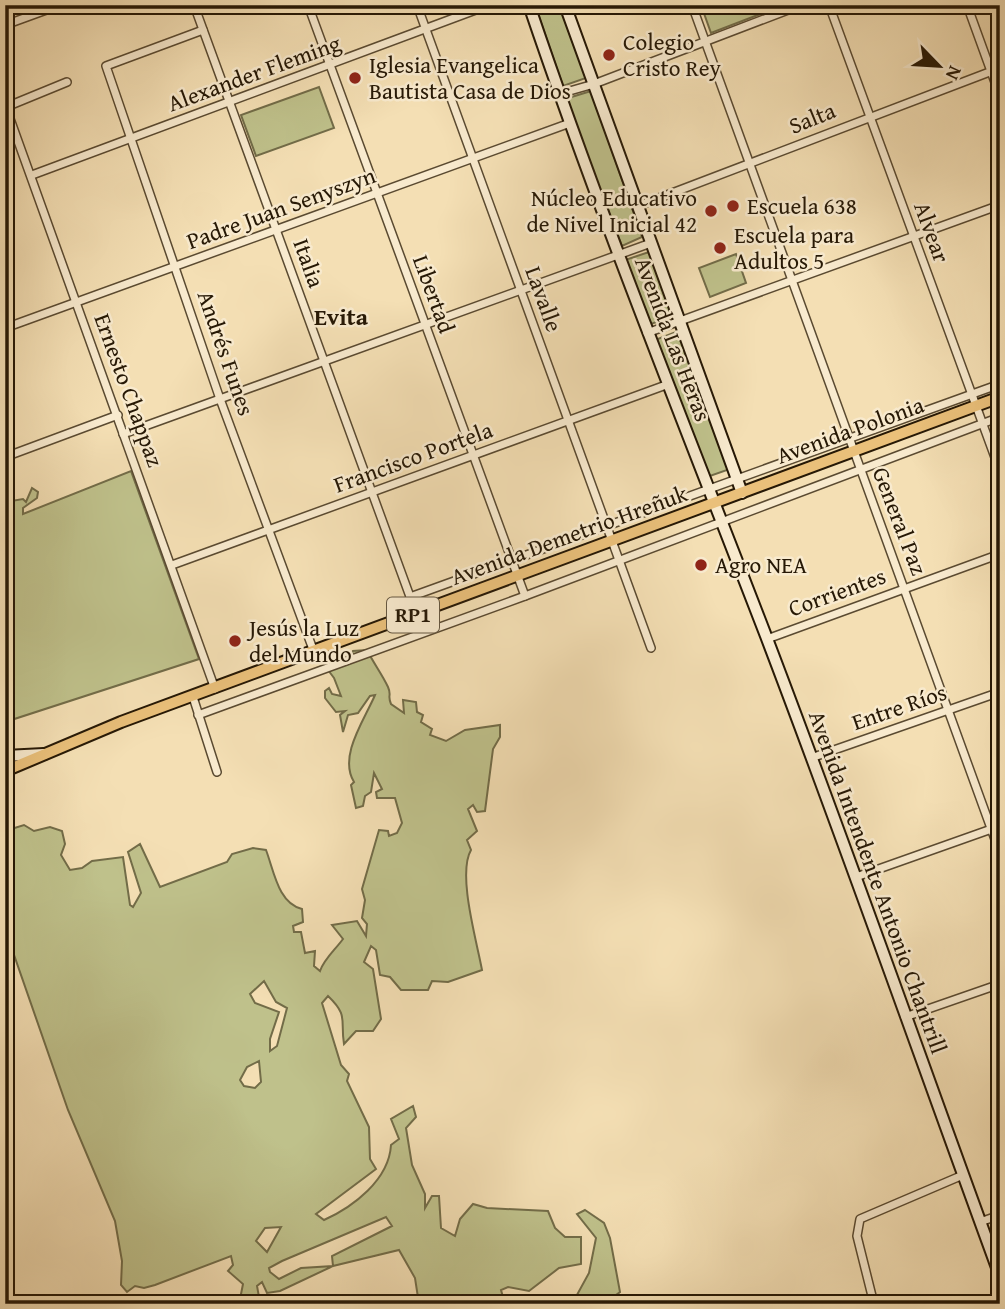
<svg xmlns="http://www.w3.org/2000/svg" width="1005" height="1309" viewBox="0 0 1005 1309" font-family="'Gentium Book Plus',serif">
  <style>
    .green { fill: #bfc18b; stroke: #726c48; stroke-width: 2; fill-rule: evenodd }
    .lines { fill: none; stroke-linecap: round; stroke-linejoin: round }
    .street-casing { stroke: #5a4a31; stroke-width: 10 }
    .secondary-casing { stroke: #261805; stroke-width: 14 }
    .primary-casing { stroke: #261805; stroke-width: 14 }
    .street { stroke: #f8eace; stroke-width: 7 }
    .secondary { stroke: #f8eace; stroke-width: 10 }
    .primary { stroke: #eac07a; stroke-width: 10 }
    .poi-dot { fill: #8f2418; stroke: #f8eace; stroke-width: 2.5 }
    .labels { text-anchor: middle; stroke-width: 5; stroke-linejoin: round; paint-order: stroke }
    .shield { fill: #f8eace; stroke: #655741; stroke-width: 2 }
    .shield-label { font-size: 21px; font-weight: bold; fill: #261805 }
    .poi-label { font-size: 23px; fill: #261805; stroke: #f8eace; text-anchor: start }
    .street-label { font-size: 23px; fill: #261805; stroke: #f8eace }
    .neighbourhood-label { font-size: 24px; font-weight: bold; fill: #261805; stroke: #f8eace }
  </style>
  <rect width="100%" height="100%" fill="#f4dfb4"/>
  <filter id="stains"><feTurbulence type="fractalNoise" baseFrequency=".00286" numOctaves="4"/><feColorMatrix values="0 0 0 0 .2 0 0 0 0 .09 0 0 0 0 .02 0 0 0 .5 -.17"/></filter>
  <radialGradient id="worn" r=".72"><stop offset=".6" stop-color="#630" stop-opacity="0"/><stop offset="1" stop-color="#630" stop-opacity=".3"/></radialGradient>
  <g class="green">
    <path d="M535,5H559L586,78L563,86Z"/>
    <path d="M701,5H784L711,33Z"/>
    <path d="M319,87L334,128L256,156L241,115Z"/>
    <path d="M591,91L642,237L622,246L565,99Z"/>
    <path d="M649,252L673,316L651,324L625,260Z"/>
    <path d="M736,254L746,283L710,297L699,268Z"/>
    <path d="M681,330L730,469L707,477L655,340Z"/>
    <path d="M131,471L199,659L5,722V502L23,499L26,502L32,488L38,492L37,498L23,508V514Z"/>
    <path d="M367,650C374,664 382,674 388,687C392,696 387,695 391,704L404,713L403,700L416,702L417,712L423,715L421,722L432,729L430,735L446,741L465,730L500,725V737L493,749L485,811L477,812L473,805L468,809L477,831L467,840L471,850C457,874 477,942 482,970L448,982L432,981L428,990H401L390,977L380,975L376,950L371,946L364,962L373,969L381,1019L373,1031H356L344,1044C340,1020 349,1016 328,996L322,1003L341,1065L349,1074L347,1081L369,1127L370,1159L376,1169L316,1214L324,1220C353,1207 389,1180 391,1145L399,1139L391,1119L413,1106L416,1117L406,1128L412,1165L425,1194V1208L432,1196H439L441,1228L455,1236L460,1219L473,1204L487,1208L548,1211L555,1228L565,1237H581V1264L559,1268L529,1291L508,1287L501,1290L505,1304H419L415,1278L399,1250L333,1266L280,1291L267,1293L262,1282L257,1286L259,1297L265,1304H246L240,1299L243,1284L228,1271L233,1265L231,1256L155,1285L144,1288L135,1286L127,1292L121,1285L122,1261L115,1221L68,1110L5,929V824L8,830L24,825L34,831L50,827L62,831L65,844L61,855L70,870L82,868L92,861L123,857L130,905L133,907L141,893L128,852L140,844L160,887L227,862L232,854L253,848L266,850C274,871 278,903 302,909L303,922L293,926L294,932H301L305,953L315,951L314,966L320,971C324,959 335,950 343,939L332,925L357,921L366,936L367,924L362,918L365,900L362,889L379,830L388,831L389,836L397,833L402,823L395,798H377L376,792L382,789L374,773L371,792L365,796L363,806L356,808L351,785L354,782C338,756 365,719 375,695L370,696L358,713L348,715L343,732L340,715L345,711L336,712L325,698V691L329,688L332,694L341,696L334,678L328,670L349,660L353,651ZM264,981L276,1002L287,1008L277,1046L270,1051V1039L279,1012L255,1003L250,994ZM259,1061L261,1082L255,1088L244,1086L240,1080L247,1067ZM386,1217L392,1226L332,1256L333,1266L301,1268L279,1279L270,1272L269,1268L282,1261ZM281,1227L267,1252L256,1241L265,1228Z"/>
    <path d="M585,1210L604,1223L610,1238L620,1292L608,1301L610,1304H572L589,1273L596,1238L577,1214Z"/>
  </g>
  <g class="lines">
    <defs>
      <g id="street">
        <path d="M194,5L416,613"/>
        <path d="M308,5L525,596"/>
        <path d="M417,5L651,648"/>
        <path d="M692,5L1000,853"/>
        <path d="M829,5L1000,471"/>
        <path d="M967,5L1000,96"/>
        <path d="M5,25L60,5"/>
        <path d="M203,30L106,66L220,399L314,652"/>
        <path d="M559,94L594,84L801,5"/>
        <path d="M5,105L215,689"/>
        <path d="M6,107L67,82"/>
        <path d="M32,175L489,5"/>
        <path d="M638,206L1000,68"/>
        <path d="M5,328L570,123"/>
        <path d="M647,333L1000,205"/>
        <path d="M123,434L651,243"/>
        <path d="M5,457L118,415"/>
        <path d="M172,565L666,385"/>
        <path d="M410,597L1000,384"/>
        <path d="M767,639L1000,554"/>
        <path d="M193,697L217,772"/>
        <path d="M198,715L525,596L1000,417"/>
        <path d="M811,758L1000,692"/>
        <path d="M856,877L1000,826"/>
        <path d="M905,1017L1000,984"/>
        <path d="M980,1222L1000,1215"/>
        <path d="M874,1304L857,1236L860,1219L963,1175"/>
        <path d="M992,1304L1000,1301"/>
      </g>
      <g id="secondary">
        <path d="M529,5C601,218 685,426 766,636C847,848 922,1063 1000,1276"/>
        <path d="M565,5L742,493"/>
        <path d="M5,756L44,754"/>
      </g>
      <path id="primary" d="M5,771L121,722L1000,397"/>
    </defs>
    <use href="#street" class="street-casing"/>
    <use href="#secondary" class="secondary-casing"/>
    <use href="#primary" class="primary-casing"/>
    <use href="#street" class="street"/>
    <use href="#secondary" class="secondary"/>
    <use href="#primary" class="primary"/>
  </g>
  <g class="poi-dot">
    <circle cx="609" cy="55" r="7"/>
    <circle cx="355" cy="78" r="7"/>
    <circle cx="733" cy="206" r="7"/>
    <circle cx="711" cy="211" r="7"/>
    <circle cx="720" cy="248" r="7"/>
    <circle cx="701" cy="565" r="7"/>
    <circle cx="235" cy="641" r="7"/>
  </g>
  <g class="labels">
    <rect class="shield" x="387" y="597.5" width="52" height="35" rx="5"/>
    <g class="shield-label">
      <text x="413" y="622">RP1</text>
    </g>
    <g class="poi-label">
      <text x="623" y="50">Colegio<tspan x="623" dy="26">Cristo Rey</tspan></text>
      <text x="369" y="73">Iglesia Evangelica<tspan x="369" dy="26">Bautista Casa de Dios</tspan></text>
      <text x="697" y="206" text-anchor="end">Núcleo Educativo<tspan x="697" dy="26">de Nivel Inicial 42</tspan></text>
      <text x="747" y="214">Escuela 638</text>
      <text x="734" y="243">Escuela para<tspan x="734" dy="26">Adultos 5</tspan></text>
      <text x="715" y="573">Agro NEA</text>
      <text x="249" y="636">Jesús la Luz<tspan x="249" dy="26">del Mundo</tspan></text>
    </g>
    <g class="street-label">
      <text transform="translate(254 73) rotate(-20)" y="8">Alexander Fleming</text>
      <text transform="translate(812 118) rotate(-22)" y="8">Salta</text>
      <text transform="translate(281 208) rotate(-20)" y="8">Padre Juan Senyszyn</text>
      <text transform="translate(932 232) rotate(70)" y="8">Alvear</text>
      <text transform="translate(309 263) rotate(70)" y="8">Italia</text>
      <text transform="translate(434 294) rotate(70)" y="8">Libertad</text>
      <text transform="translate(544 299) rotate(70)" y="8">Lavalle</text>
      <text transform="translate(673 339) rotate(69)" y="8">Avenida Las Heras</text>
      <text transform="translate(226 353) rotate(71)" y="8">Andrés Funes</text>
      <text transform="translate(129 390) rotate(70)" y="8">Ernesto Chappaz</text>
      <text transform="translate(850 430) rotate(-20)" y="8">Avenida Polonia</text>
      <text transform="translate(413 457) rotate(-20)" y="8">Francisco Portela</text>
      <text transform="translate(900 521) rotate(69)" y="8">General Paz</text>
      <text transform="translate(569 535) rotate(-20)" y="8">Avenida Demetrio Hreñuk</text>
      <text transform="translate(837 592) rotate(-20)" y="8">Corrientes</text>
      <text transform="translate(899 707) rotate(-19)" y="8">Entre Ríos</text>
      <text transform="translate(878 882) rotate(70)" y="8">Avenida Intendente Antonio Chantrill</text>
    </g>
    <g class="neighbourhood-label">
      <text x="341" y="325">Evita</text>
    </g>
  </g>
  <rect width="1005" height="1309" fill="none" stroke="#f4dfb4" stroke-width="28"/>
  <rect x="7" y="7" width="991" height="1295" fill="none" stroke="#261805" stroke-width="3.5"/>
  <rect x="14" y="14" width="977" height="1281" fill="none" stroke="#261805" stroke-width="2"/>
  <g transform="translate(939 66) rotate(115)" stroke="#f8eace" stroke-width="5" paint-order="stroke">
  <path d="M0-5L12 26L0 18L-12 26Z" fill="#261805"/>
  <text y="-10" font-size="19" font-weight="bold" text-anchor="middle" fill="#261805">N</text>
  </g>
  <rect width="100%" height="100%" filter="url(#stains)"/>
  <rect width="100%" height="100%" fill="url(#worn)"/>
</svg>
